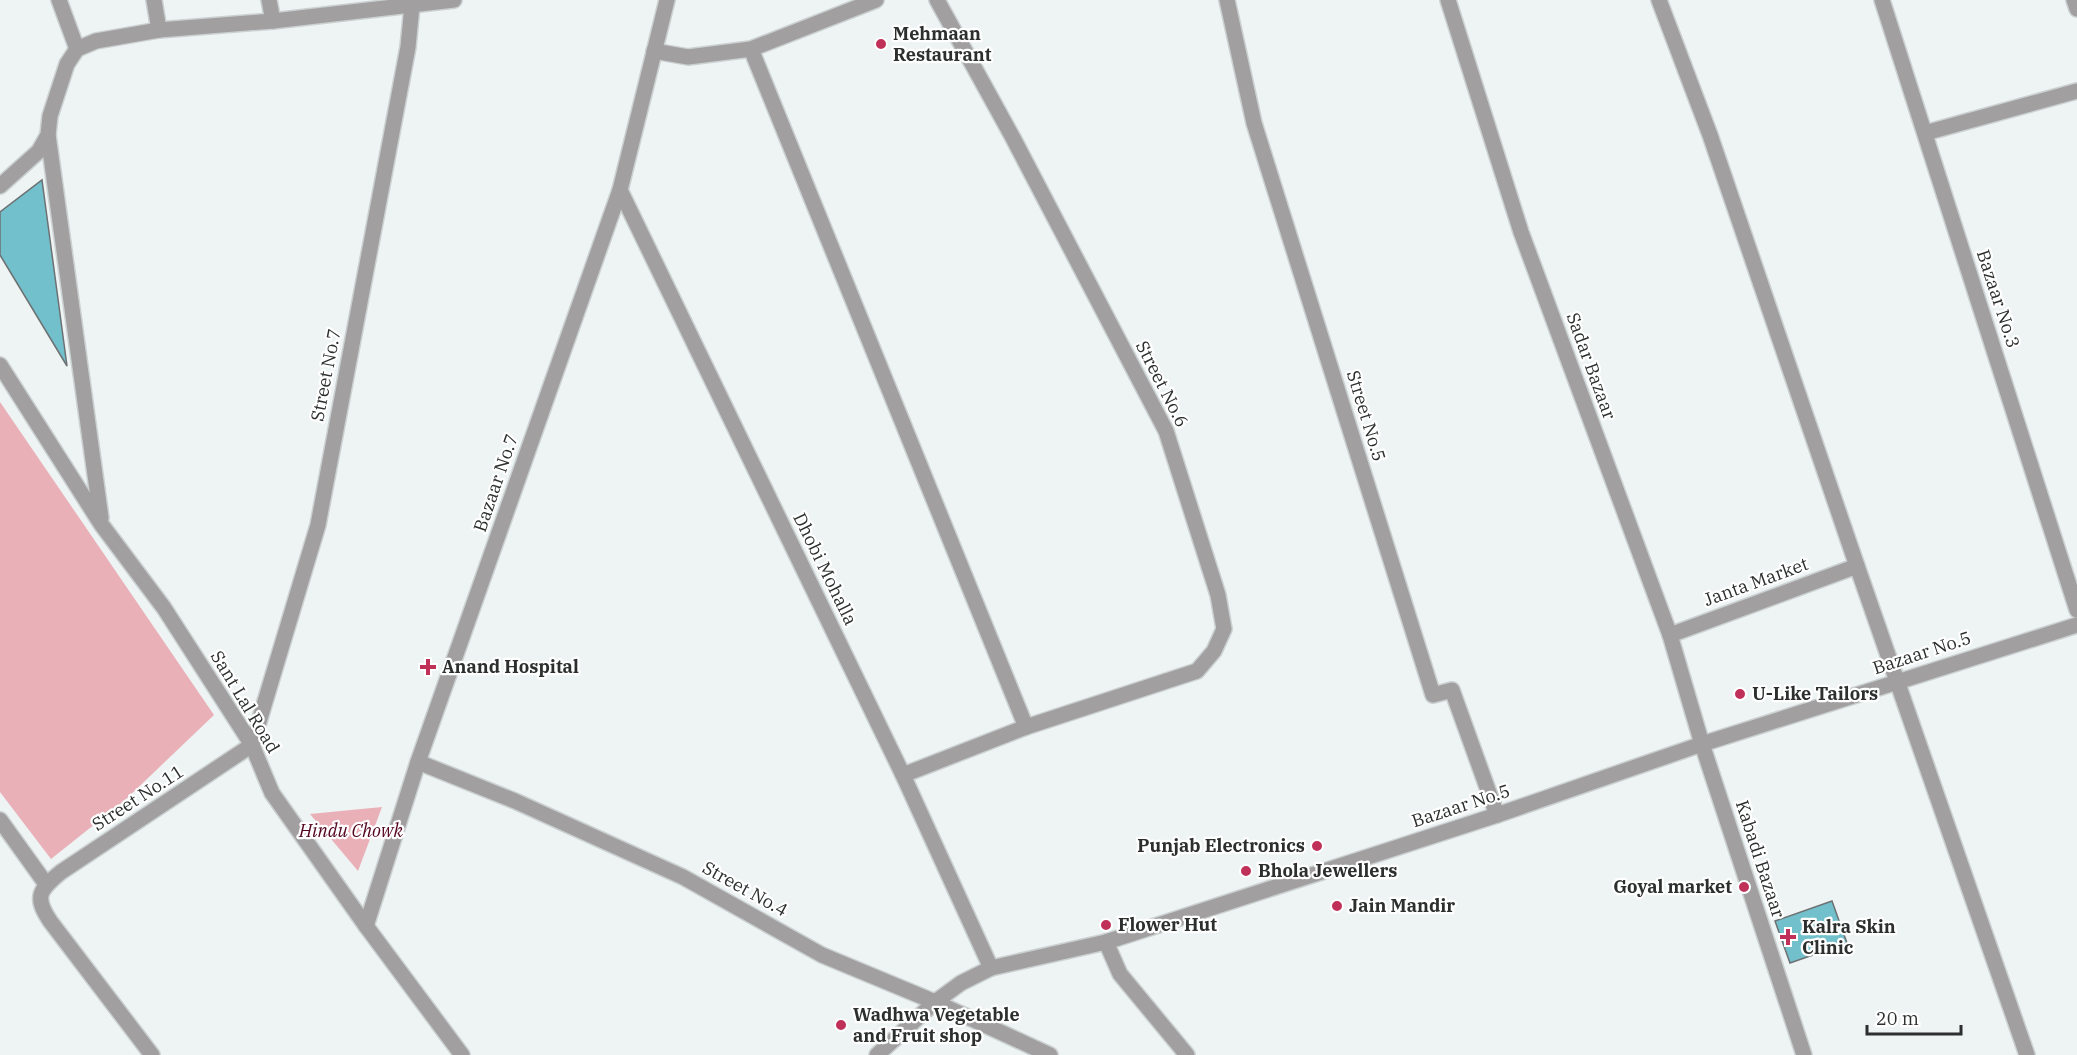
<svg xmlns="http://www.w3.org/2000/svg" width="2077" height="1055" viewBox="0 0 2077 1055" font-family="'IBM Plex Serif',serif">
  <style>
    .green { fill: #eab0b8 }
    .building { fill: #71c0cc; stroke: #6d7172; stroke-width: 1.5 }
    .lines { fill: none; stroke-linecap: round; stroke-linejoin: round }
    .minor-casing { stroke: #cbd0d1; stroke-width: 18 }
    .minor { stroke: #a19f9f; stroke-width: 15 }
    .poi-dot { fill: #c03159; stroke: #fff; stroke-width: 2 }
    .labels { text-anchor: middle; stroke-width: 4.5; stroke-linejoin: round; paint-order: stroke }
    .poi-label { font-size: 18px; font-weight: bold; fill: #2d2f2f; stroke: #fff; text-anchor: start }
    .street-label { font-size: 18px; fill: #2d2f2f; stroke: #fff }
    .park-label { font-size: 18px; font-style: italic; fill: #53041e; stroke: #fff }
  </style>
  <rect width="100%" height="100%" fill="#eef3f4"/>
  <g class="green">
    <path d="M0,402L214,715L125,800L51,859L0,792Z"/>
    <path d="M382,807L358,871L310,814Z"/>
  </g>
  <g class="building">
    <path d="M42,180L67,366L0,255V212Z"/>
    <path d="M1832,901L1847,943L1790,963L1775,921Z"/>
  </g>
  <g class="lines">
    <defs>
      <g id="minor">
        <path d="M59,0L77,49"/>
        <path d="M154,0L159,30"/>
        <path d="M269,0L273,21L454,0"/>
        <path d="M1227,0L1254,123L1433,695L1452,690L1497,815"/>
        <path d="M1448,0L1521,232L1670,635L1702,744L1804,1055"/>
        <path d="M1659,0L1710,135L1857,566L2027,1055"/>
        <path d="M1882,0L2077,610"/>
        <path d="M2074,0L2077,9"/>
        <path d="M751,49L1026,727"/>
        <path d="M654,51L688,57L751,49L876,0"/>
        <path d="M1925,133L2077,91"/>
        <path d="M48,135L101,518"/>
        <path d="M0,186L39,151L48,135L50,116L67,64L77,49L96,41L159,30L273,21"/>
        <path d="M620,190L903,775L991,968"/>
        <path d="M0,365L101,524L164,608L252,745L272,793L366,926L462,1055"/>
        <path d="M1670,635L1857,566"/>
        <path d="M418,762L515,801L683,877L822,955L935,1002L1050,1055"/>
        <path d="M903,775L1026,727L1197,671L1214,651L1224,629L1218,595L1166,431L1013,138L937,0"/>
        <path d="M0,820L46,884"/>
        <path d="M366,926L418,762L620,190L667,0"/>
        <path d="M1106,942L1120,974L1187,1055"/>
        <path d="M152,1055L50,921C34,897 39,890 61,872L252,745L318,525L408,47L412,6L411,0"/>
        <path d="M877,1055L935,1002L961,983L991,968L1106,942L1497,815L1702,744L2077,625"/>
      </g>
    </defs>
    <use href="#minor" class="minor-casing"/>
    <use href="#minor" class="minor"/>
  </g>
  <g class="poi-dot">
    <circle cx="881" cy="44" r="6"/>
    <path d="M425 658h6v6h6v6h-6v6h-6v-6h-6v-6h6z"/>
    <circle cx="1740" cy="694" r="6"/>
    <circle cx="1317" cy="846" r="6"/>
    <circle cx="1246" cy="871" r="6"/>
    <circle cx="1744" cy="887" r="6"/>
    <circle cx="1337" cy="906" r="6"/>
    <circle cx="1106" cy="925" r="6"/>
    <path d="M1785 928h6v6h6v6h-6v6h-6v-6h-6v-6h6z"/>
    <circle cx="841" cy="1025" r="6"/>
  </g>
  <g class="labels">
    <g class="poi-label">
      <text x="893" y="40">Mehmaan<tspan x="893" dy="21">Restaurant</tspan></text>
      <text x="442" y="673">Anand Hospital</text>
      <text x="1752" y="700">U-Like Tailors</text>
      <text x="1305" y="852" text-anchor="end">Punjab Electronics</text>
      <text x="1258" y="877">Bhola Jewellers</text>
      <text x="1732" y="893" text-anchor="end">Goyal market</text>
      <text x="1349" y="912">Jain Mandir</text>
      <text x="1118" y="931">Flower Hut</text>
      <text x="1802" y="933">Kalra Skin<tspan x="1802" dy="21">Clinic</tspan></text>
      <text x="853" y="1021">Wadhwa Vegetable<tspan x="853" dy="21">and Fruit shop</tspan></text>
    </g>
    <g class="street-label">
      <text transform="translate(1998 299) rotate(72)" y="6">Bazaar No.3</text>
      <text transform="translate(1591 366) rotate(70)" y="6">Sadar Bazaar</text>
      <text transform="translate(326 375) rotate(-79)" y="6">Street No.7</text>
      <text transform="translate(1162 384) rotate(63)" y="6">Street No.6</text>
      <text transform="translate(1366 416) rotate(73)" y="6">Street No.5</text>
      <text transform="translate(496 483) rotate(-71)" y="6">Bazaar No.7</text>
      <text transform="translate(825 569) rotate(64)" y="6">Dhobi Mohalla</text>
      <text transform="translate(1756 582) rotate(-20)" y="6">Janta Market</text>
      <text transform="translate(1922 653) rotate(-18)" y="6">Bazaar No.5</text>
      <text transform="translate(245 702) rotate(59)" y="6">Sant Lal Road</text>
      <text transform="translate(138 798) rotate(-33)" y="6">Street No.11</text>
      <text transform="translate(1461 806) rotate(-18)" y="6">Bazaar No.5</text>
      <text transform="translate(1760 859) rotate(72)" y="6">Kabadi Bazaar</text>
      <text transform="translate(745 889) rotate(29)" y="6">Street No.4</text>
    </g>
    <g class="park-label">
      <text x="351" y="837">Hindu Chowk</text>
    </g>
  </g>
  <path d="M1867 1025v9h94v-9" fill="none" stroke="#2d2f2f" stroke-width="3"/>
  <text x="1876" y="1025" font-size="18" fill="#2d2f2f" stroke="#ffffff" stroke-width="4.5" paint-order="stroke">20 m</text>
</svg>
